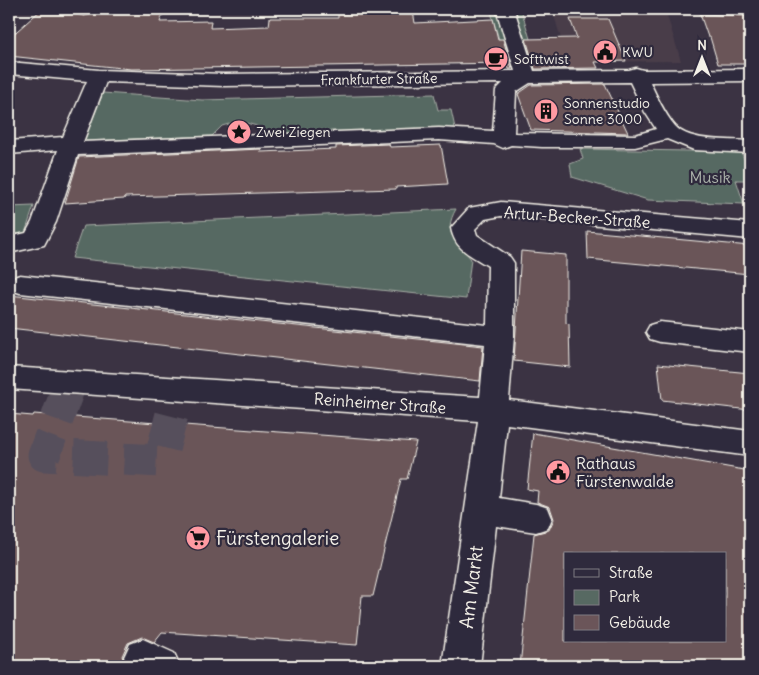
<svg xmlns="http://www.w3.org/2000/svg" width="759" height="675" viewBox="0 0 759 675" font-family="Delius,sans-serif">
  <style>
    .built { fill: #493d4a }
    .green { fill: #576962; stroke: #a6ada5 }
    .building { fill: #6b5559; stroke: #f4f1e8; fill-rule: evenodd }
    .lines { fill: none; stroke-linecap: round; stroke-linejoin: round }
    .minor-tunnel-far1 { stroke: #57505c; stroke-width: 26; stroke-dasharray: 26 12; stroke-linecap: butt }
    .minor-tunnel { stroke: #57505c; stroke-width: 33; stroke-dasharray: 33 17; stroke-linecap: butt }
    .minor-casing { stroke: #f4f1e8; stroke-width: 3 }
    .minor { fill: #2f2a3d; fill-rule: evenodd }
    .labels { text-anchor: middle; stroke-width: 4.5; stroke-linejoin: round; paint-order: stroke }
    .far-poi-label { font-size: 14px; fill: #f4f1e8; stroke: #2f2a3d; text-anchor: start }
    .far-street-label { font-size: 14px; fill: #f4f1e8; stroke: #2f2a3d }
    .park-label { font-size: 16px; fill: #adb4ac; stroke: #2f2a3d }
    .street-label { font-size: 16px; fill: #f4f1e8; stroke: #2f2a3d }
    .poi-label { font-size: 16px; fill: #f4f1e8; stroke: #2f2a3d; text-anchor: start }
    .near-poi-label { font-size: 19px; fill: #f4f1e8; stroke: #2f2a3d; text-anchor: start }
    .near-street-label { font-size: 19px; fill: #f4f1e8; stroke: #2f2a3d }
  </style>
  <rect width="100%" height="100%" fill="#3b3343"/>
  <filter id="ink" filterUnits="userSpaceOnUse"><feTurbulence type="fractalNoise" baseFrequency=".02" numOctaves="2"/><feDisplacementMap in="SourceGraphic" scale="10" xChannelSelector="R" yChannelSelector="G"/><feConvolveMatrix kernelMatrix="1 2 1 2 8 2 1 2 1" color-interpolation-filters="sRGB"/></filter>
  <g filter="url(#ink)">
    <path class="built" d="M552,9H665L681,61L568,62Z"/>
    <g class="green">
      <path d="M490,9H521L537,62L506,63Z"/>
      <path d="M103,93L202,100L434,94L438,110H451L455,128L265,134L257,126L239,121L222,126L212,136L84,141Z"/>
      <path d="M580,149L741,152L750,172V180H736L744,204L648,200L572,177L570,164L583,159Z"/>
      <path d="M34,206L25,233L9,234V207Z"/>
      <path d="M456,209C442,234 456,240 471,259L466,299L72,258L83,226Z"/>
    </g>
    <g class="building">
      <path d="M42,9H72L76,14L84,16L92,14L95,9L150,10L148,14H163L160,22L211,21L210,28L269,26L270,18H338V14L413,11L415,23L493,19L498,39H503L512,69H509L507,63L131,69L9,56V38Z"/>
      <path d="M700,14L750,16V64H718L710,37H708Z"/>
      <path d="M570,19H608L626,61L595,62L598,68L535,69L526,39L577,38Z"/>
      <path d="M605,84L628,133L531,130L518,94L531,85Z"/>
      <path d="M389,144L390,147L441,145L448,184L396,187V189L125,197L124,199L65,203L79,157L261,149V152L336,149V146Z"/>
      <path d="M587,231L750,246V274L588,259Z"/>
      <path d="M521,251L566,255V323L569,324L570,367L514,361Z"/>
      <path d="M9,295L483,346L480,381L9,328Z"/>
      <path d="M658,364L750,373V410L662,400Z"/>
      <path d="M9,414L33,416L34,414L416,442L407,479H401L373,596H362L357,645L162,632L154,642L142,637L128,643L122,656L126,666H9Z"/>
      <path d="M533,433L750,471V666H520L534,534L549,530L554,519L550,507L537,502L538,491L527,489ZM565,554H725V641H565Z"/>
    </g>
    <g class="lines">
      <path class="minor-tunnel-far1" d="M68,390L70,383"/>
      <path class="minor-tunnel" d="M68,389L44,455L160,461L178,391"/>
      <defs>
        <g id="minor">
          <path d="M74,9H93L90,13L84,14L77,13Z"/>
          <path d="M496,9H514L534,71L629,70L636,68L643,70L750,69V81L650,82C657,97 664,113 675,126C690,143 729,139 750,141V153L694,150L667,139L635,147H542L511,145L503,148L494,144L439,140L78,155L56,222L44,245L9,253V237L26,233L32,222L58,150L9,154V141L63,137L87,81L9,74V62L99,70L224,74L515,71ZM106,82L224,86L503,83L496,90L493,131L439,128L83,142ZM630,82L643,109L656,129L635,135L514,133L516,92L530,83Z"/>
          <path d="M501,202L750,223V239L501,216L485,219L475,229L477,235L510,257L514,263V336L509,400L750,431V456L507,424L499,498L536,504L548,508L552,518L548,528L536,532L496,526L480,666H442L478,421L9,389V367L480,397L485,344L20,293L11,290L9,281L11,278L20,275L487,325L488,266C471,255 455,250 451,228L469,208Z"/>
          <path d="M660,322L750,332V352L660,342L650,339L646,332L650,325Z"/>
          <path d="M143,639L174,653L180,666H128L124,657L130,644Z"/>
        </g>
      </defs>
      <use href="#minor" class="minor-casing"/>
      <use href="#minor" class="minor"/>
    </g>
  </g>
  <defs>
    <symbol id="civic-disc" viewBox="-11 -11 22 22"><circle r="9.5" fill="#ff9aa2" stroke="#2f2a3d"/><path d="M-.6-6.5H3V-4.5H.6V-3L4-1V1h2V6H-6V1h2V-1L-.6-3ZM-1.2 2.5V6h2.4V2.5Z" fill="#111"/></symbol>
    <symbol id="cafe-disc" viewBox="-11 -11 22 22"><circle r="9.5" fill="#ff9aa2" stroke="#2f2a3d"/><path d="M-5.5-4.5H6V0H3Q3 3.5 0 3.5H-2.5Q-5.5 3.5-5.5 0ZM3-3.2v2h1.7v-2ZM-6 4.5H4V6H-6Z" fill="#111"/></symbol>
    <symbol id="building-disc" viewBox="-11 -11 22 22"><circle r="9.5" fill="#ff9aa2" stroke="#2f2a3d"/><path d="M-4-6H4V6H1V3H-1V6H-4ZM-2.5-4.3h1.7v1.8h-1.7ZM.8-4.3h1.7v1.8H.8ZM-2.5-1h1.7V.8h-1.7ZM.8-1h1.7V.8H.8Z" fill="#111"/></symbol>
    <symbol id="sight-disc" viewBox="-11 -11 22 22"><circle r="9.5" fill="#ff9aa2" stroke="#2f2a3d"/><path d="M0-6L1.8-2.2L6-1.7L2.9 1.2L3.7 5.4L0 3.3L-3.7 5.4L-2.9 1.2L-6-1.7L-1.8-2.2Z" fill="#111"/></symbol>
    <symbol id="supermarket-disc" viewBox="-11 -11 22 22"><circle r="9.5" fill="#ff9aa2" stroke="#2f2a3d"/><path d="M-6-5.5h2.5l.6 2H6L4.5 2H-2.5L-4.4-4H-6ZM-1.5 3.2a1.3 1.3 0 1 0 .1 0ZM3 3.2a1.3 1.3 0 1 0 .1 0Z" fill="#111"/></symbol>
  </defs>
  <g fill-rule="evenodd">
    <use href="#civic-disc" x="591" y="38" width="28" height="28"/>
    <use href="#cafe-disc" x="482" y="45" width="28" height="28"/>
    <use href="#building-disc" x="532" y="97" width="28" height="28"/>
    <use href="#sight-disc" x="225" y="118" width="28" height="28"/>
    <use href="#civic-disc" x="544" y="458" width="28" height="28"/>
    <use href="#supermarket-disc" x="184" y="524" width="28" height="28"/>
  </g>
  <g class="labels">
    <g class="far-poi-label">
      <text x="622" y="57">KWU</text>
      <text x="514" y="64">Softtwist</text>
      <text x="564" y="108">Sonnenstudio<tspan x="564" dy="16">Sonne 3000</tspan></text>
      <text x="256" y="137">Zwei Ziegen</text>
    </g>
    <g class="far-street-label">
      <text transform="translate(379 79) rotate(-1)" y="5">Frankfurter Straße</text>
    </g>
    <g class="park-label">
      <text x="710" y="183">Musik</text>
    </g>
    <g class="street-label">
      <text transform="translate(577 217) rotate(4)" y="6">Artur-Becker-Straße</text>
      <text transform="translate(380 403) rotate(4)" y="6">Reinheimer Straße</text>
    </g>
    <g class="poi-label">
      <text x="576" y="469">Rathaus<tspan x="576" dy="18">Fürstenwalde</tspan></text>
    </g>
    <g class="near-poi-label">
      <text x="216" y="545">Fürstengalerie</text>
    </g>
    <g class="near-street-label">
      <text transform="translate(471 587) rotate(-83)" y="7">Am Markt</text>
    </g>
  </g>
  <rect width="759" height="675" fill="none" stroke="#2f2a3d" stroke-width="30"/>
  <rect x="15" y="15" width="729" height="645" fill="none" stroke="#f4f1e8" stroke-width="2" filter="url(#ink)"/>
  <rect x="564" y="552" width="162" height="90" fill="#2f2a3d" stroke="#7e7a81"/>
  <rect x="574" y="569" width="25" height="8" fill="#2f2a3d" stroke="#7e7a81"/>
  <text x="609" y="578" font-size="15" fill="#f4f1e8">Straße</text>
  <rect x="574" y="590" width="25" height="15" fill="#576962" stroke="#7e7a81"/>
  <text x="609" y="602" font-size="15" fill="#f4f1e8">Park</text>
  <rect x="574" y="615" width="25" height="15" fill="#6b5559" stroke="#7e7a81"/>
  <text x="609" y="628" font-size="15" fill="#f4f1e8">Gebäude</text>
  <g transform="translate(702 58)" stroke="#2f2a3d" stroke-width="4" paint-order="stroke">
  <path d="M0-4L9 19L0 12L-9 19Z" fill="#f4f1e8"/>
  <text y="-8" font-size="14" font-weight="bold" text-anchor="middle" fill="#f4f1e8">N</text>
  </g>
</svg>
